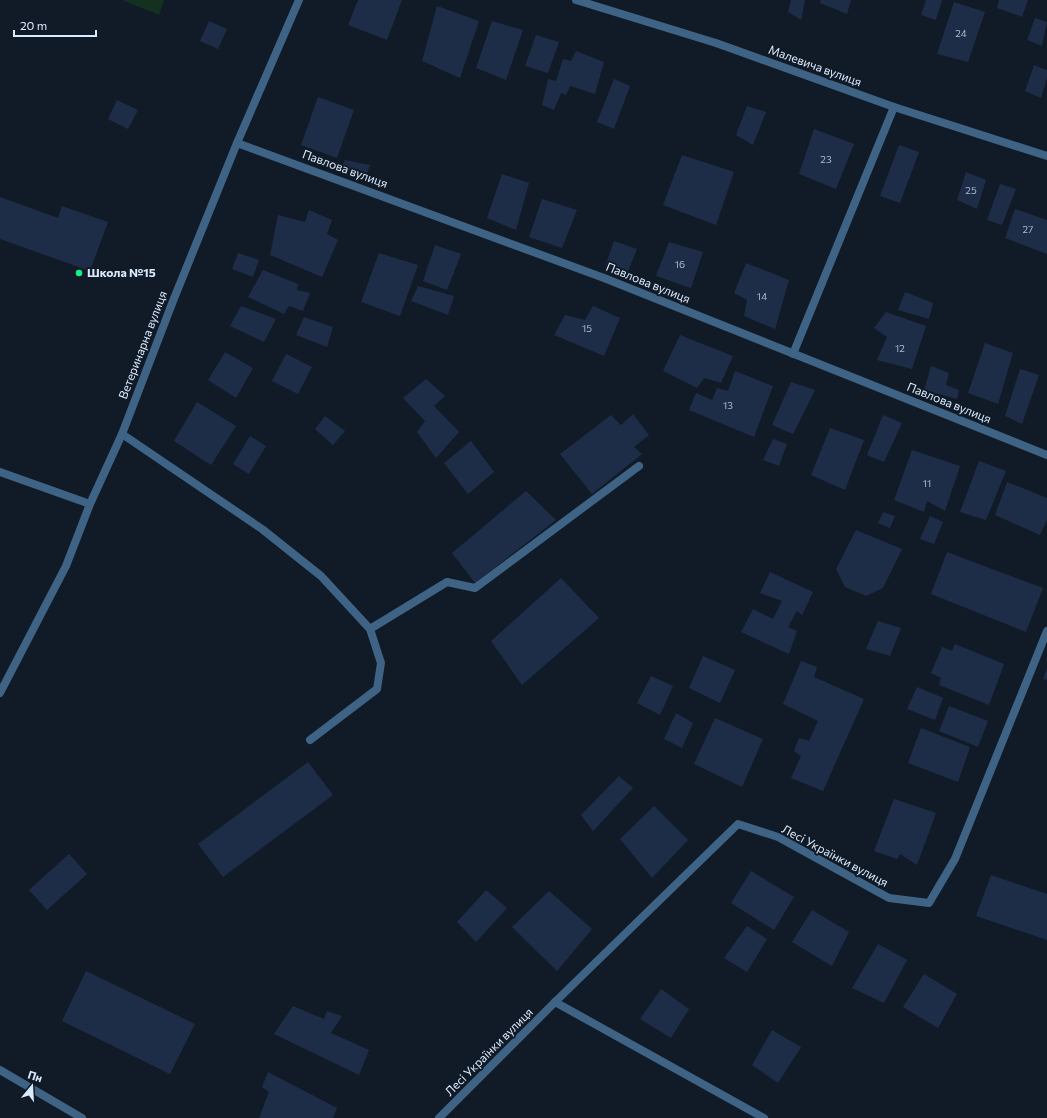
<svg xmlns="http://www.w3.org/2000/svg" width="1047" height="1118" viewBox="0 0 1047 1118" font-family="Commissioner,sans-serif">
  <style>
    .green { fill: #143120 }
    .building { fill: #1e2d47 }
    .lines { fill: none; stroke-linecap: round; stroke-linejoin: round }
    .lane { stroke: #3e6384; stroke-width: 8 }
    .street { stroke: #3e6384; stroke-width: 8 }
    .poi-dot { fill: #0ef488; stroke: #111a27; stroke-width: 1.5 }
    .labels { text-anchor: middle; stroke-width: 4; stroke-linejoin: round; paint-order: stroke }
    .number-label { font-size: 10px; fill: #aabbd0 }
    .street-label { font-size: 12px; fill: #d9eafd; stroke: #111a27 }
    .poi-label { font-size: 12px; font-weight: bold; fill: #d9eafd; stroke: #111a27; text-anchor: start }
  </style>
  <rect width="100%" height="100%" fill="#111a27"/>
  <path class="green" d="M122,0H164L159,15Z"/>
  <g class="building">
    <path d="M358,0H402L387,40L348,25Z"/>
    <path d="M791,0H805L801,20L788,12Z"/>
    <path d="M821,0H851L847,14L820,3Z"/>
    <path d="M926,0H942L936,20L921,15Z"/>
    <path d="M999,0H1028L1022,17L997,8Z"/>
    <path d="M954,2L985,12L968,62L937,54Z"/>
    <path d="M437,6L479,21L460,78L422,61Z"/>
    <path d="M1035,18L1047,22L1042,46L1027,40Z"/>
    <path d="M209,21L227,29L218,49L200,41Z"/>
    <path d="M492,21L523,30L506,80L476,68Z"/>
    <path d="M536,35L559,42L548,73L525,66Z"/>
    <path d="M576,51L604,62L595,94L570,86L566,95L561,93L554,110L542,105L548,79L556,81L563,59L571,61Z"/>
    <path d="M1034,65L1047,70V78L1041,98L1025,91Z"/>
    <path d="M614,79L630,86L614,129L597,122Z"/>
    <path d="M318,97L354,110L337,158L301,145Z"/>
    <path d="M117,100L138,110L128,129L108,119Z"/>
    <path d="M747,106L766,112L753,145L736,135Z"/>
    <path d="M814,129L854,144L836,189L799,174Z"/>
    <path d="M899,145L919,152L900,203L880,196Z"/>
    <path d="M682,155L734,172L716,225L663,205Z"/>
    <path d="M345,160L370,165L364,181L339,173Z"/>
    <path d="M966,172L986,180L977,209L957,200Z"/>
    <path d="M502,174L529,183L516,230L487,218Z"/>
    <path d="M1000,184L1016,189L1002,225L987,220Z"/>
    <path d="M0,197L58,218L62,206L108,222L90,271L0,239Z"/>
    <path d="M542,199L577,210L562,248L529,237Z"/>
    <path d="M1015,209L1047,220V254L1005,238Z"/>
    <path d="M309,210L332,220L327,234L338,240L322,277L270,255L278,215L305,222Z"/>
    <path d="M614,241L637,249L627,274L605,267Z"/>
    <path d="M669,242L703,252L691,288L656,276Z"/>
    <path d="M435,245L461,254L447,290L423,281Z"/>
    <path d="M238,253L259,260L253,277L232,269Z"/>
    <path d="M379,253L418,265L400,316L361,302Z"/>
    <path d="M746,263L789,280L775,329L744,316L747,300L734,293Z"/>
    <path d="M263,270L298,284L297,290L310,293L303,311L289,306L284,314L248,297Z"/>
    <path d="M418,286L454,296L448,315L411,301Z"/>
    <path d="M905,292L933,303L929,319L898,310Z"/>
    <path d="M241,306L276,319L264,342L230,326Z"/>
    <path d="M593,306L620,318L604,356L554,335L565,315L585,320Z"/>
    <path d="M886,312L926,326L912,369L877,360L887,337L874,328Z"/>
    <path d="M304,317L333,327L327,347L296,335Z"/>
    <path d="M680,335L733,356L721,383L704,378L697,388L663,371Z"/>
    <path d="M985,343L1013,353L998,404L968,393Z"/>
    <path d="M225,352L253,368L236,398L208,380Z"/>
    <path d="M286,354L312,367L298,394L272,381Z"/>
    <path d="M931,366L949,373L946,385L959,390L957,399L924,390Z"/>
    <path d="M1020,369L1039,375L1022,424L1005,416Z"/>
    <path d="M735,371L773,386L754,437L689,410L696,393L712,400L717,388L728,391Z"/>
    <path d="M426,379L445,396L434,406L459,432L436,458L417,432L425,421L403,398Z"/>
    <path d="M791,382L815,390L793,434L772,425Z"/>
    <path d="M197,402L236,426L211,465L174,441Z"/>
    <path d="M633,414L649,435L634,447L642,454L592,494L560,454L611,415L621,425Z"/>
    <path d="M883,415L902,423L884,462L867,455Z"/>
    <path d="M325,416L345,431L333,445L315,429Z"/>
    <path d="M830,428L864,440L845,490L811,475Z"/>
    <path d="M250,436L266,446L249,474L233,464Z"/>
    <path d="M773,439L787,444L779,466L763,460Z"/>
    <path d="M471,441L494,472L468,494L444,463Z"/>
    <path d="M912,450L960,466L945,511L927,501L924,512L894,500Z"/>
    <path d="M979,461L1006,471L986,520L960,512Z"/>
    <path d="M1007,482L1047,498V520L1040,535L995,515Z"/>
    <path d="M526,491L556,520L475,583L452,553Z"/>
    <path d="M883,512L895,516L890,528L878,523Z"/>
    <path d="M930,516L943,522L934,544L920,539Z"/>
    <path d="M856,530L902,549L883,588L866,596L845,587L836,569Z"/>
    <path d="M947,552L1043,588L1026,632L931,594Z"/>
    <path d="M770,572L813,592L802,615L797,611L788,627L797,631L789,654L741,632L753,609L773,619L782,601L760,593Z"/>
    <path d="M561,578L599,618L522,685L491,641Z"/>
    <path d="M878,621L901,628L890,656L866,649Z"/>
    <path d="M955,644L1004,664L989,705L939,685L941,678L931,673L942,647L952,651Z"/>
    <path d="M703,656L735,670L720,703L689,688Z"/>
    <path d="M801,661L817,667L814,677L864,699L823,791L791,778L801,756L794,751L799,738L809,741L818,721L783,704Z"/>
    <path d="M1047,668V680L1043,679Z"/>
    <path d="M651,676L673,686L660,715L637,703Z"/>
    <path d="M917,687L943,698L935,720L907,709Z"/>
    <path d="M949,706L988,721L978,747L939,731Z"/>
    <path d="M676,713L693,723L682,748L664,739Z"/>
    <path d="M715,718L763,739L742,787L694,764Z"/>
    <path d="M921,728L970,747L958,782L908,763Z"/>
    <path d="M308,762L333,795L223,877L198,844Z"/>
    <path d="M619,776L633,788L593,831L581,815Z"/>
    <path d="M894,799L936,813L917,865L900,854L897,859L874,851Z"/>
    <path d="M654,806L688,840L652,878L620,839Z"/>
    <path d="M69,854L87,874L47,910L29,890Z"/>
    <path d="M751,871L794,897L774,930L731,903Z"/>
    <path d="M991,875L1047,894V940L976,916Z"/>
    <path d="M486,890L507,908L476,942L457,922Z"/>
    <path d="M549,891L592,929L557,971L512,927Z"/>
    <path d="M812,910L849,932L832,966L792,942Z"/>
    <path d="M747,926L767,939L747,972L724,958Z"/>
    <path d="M878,944L907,960L884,1003L852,988Z"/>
    <path d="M86,971L195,1024L170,1074L62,1021Z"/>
    <path d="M924,974L957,994L938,1028L903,1007Z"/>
    <path d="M661,989L689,1009L671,1038L640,1019Z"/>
    <path d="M293,1006L324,1019L327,1011L342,1016L331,1033L369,1050L359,1075L274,1034Z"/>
    <path d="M772,1030L801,1047L778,1083L752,1065Z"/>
    <path d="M268,1072L337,1108L333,1118H259L269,1092L262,1087Z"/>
  </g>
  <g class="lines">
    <path class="lane" d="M0,472L90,504"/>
    <g class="street">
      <path d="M576,0L716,43L894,107L1047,156"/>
      <path d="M237,143L604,278L1047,455"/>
      <path d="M793,354L894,107"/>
      <path d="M122,434L262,529L321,576L370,629L381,663L377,689L310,740"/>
      <path d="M370,629L447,582L475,588L639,466"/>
      <path d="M0,693L66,566L90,504L122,434L173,301L237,143L299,0"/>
      <path d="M555,1002L764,1118"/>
      <path d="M0,1070L82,1118"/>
      <path d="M439,1118L555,1002L738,824L778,837L889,898L929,903L955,859L1047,631"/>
    </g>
  </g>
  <circle class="poi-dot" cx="79" cy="273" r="4"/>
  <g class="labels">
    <g class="number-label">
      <text x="961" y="37">24</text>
      <text x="826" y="163">23</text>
      <text x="971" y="194">25</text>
      <text x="1028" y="233">27</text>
      <text x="680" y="268">16</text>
      <text x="762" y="300">14</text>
      <text x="587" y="332">15</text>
      <text x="900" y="352">12</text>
      <text x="728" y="409">13</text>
      <text x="927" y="487">11</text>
    </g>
    <g class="street-label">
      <text transform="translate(815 66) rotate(20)" y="4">Малевича вулиця</text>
      <text transform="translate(345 169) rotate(20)" y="4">Павлова вулиця</text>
      <text transform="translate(648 283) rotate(22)" y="4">Павлова вулиця</text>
      <text transform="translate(143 345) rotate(-69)" y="4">Ветеринарна вулиця</text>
      <text transform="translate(949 403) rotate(22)" y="4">Павлова вулиця</text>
      <text transform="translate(835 856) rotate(28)" y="4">Лесі Українки вулиця</text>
      <text transform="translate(489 1052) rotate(-45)" y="4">Лесі Українки вулиця</text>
    </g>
    <g class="poi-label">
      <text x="87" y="277">Школа №15</text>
    </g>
  </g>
  <g transform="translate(32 1086) rotate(18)" stroke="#111a27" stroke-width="3" paint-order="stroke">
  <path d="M0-3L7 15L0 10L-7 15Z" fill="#d9eafd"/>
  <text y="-6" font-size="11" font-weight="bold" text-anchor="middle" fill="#d9eafd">Пн</text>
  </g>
  <path d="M14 30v6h82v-6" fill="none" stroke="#d9eafd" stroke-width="2"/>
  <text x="20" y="30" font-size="12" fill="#d9eafd" stroke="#111a27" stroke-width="3" paint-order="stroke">20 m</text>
</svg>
